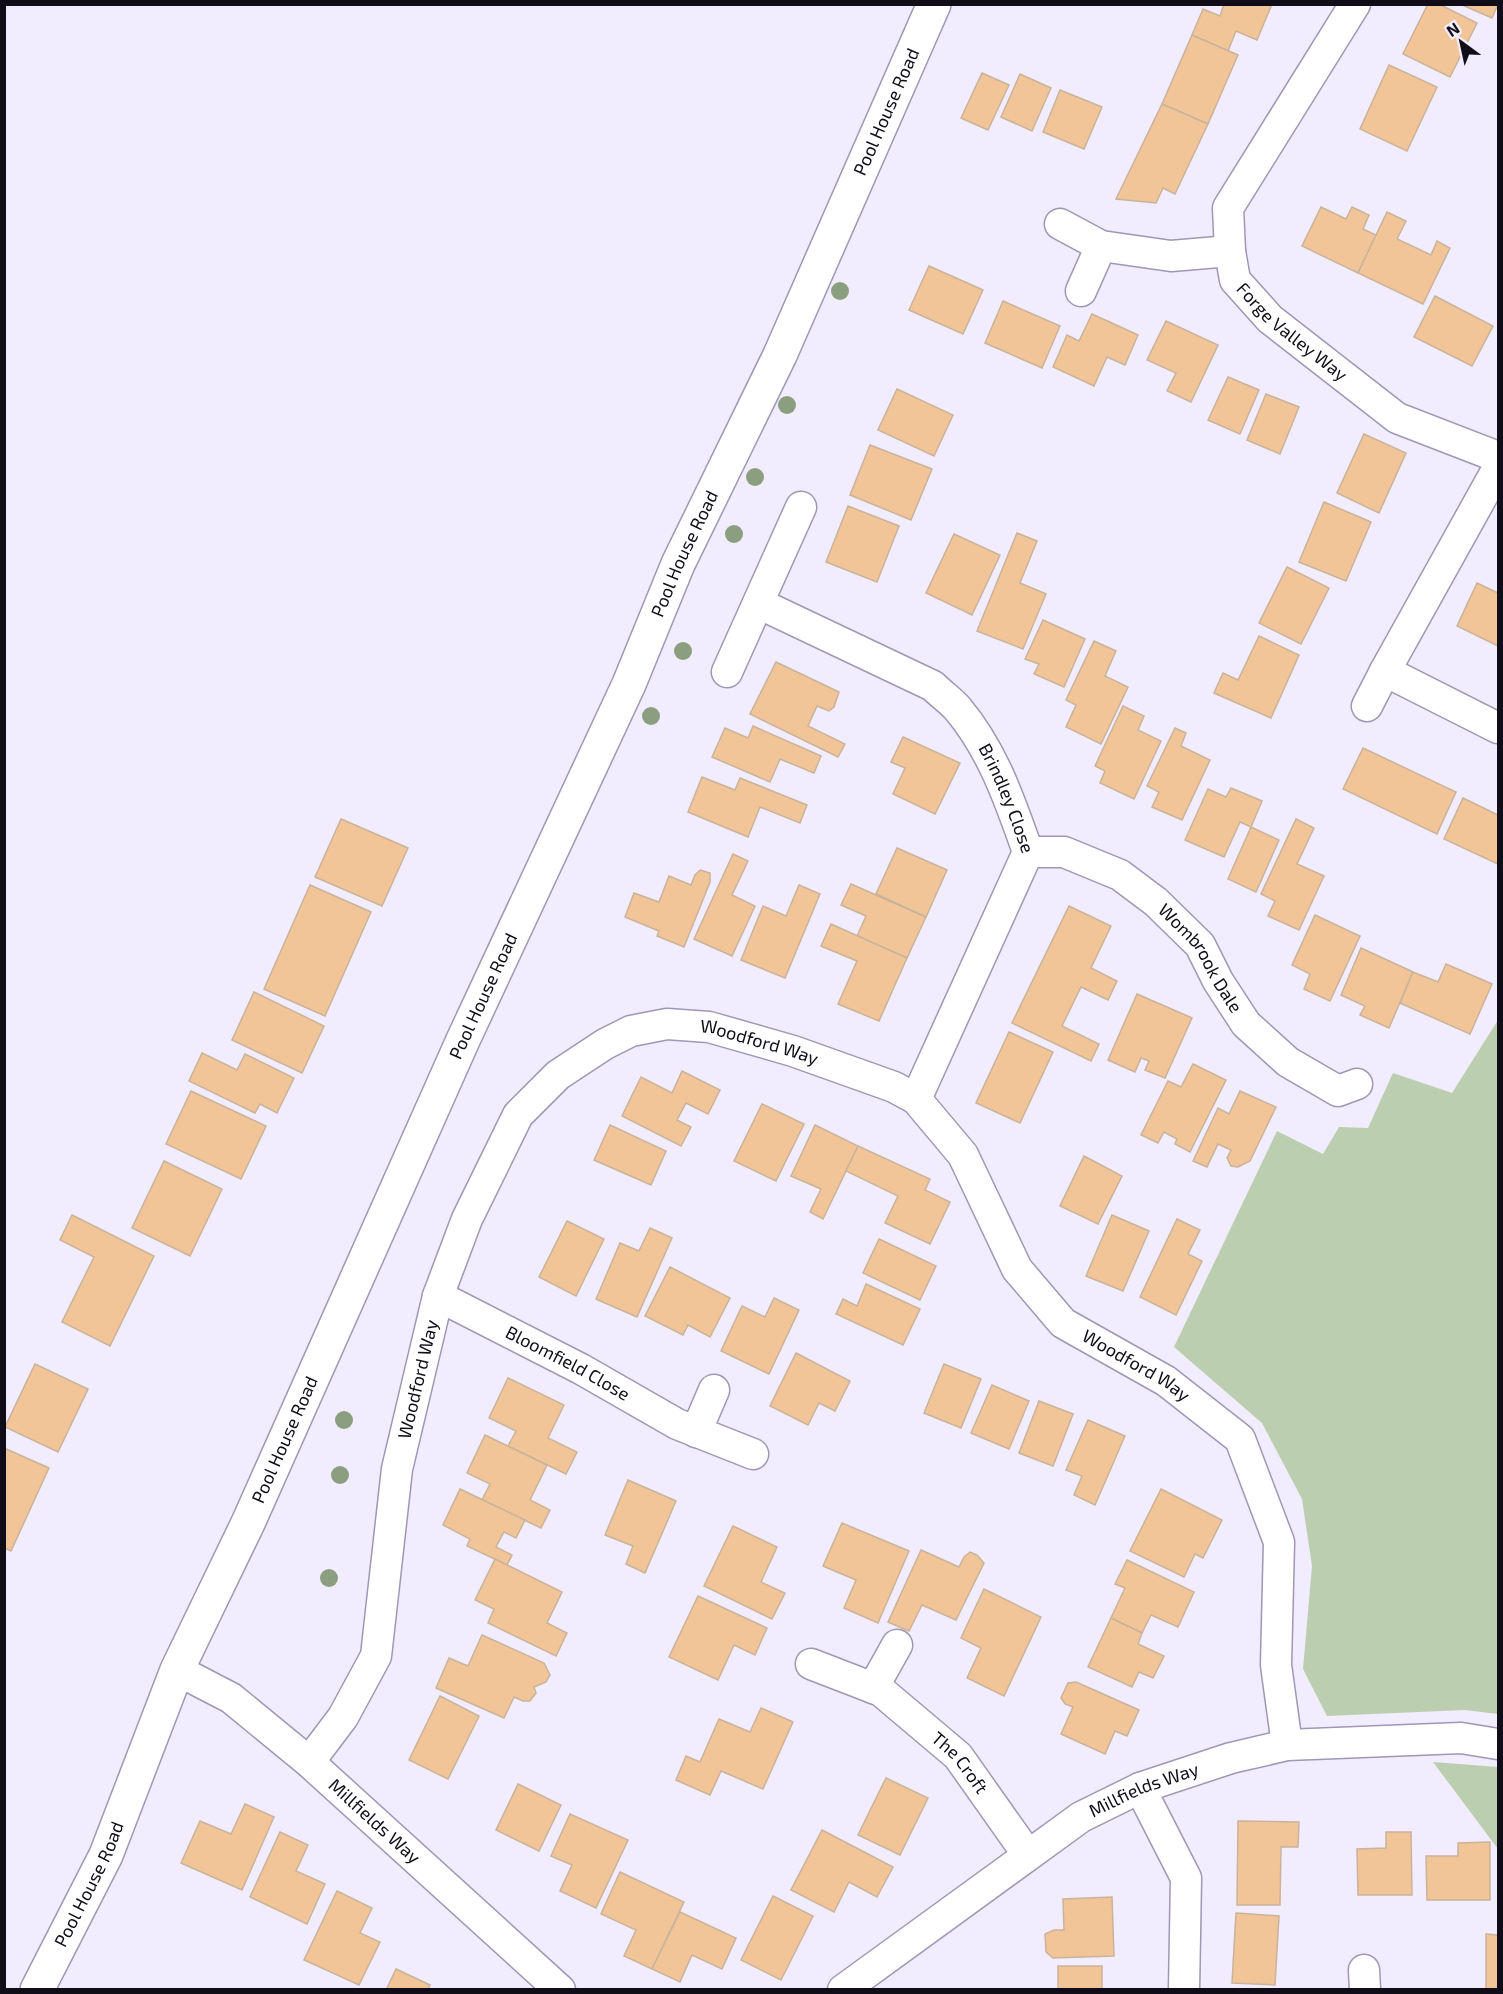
<svg xmlns="http://www.w3.org/2000/svg" width="1503" height="1994" viewBox="0 0 1503 1994" font-family="'Exo 2',sans-serif">
  <style>
    .green { fill: #bbcfb0 }
    .building { fill: #f1c597; stroke: #cab39b; stroke-width: 1.5 }
    .lines { fill: none; stroke-linecap: round; stroke-linejoin: round }
    .minor-casing { stroke: #9f97b4; stroke-width: 33 }
    .tertiary-casing { stroke: #9f97b4; stroke-width: 36 }
    .minor { stroke: #fff; stroke-width: 30 }
    .tertiary { stroke: #fff; stroke-width: 33 }
    .tree { fill: #8b9e7f }
    .labels { text-anchor: middle; stroke-width: 5; stroke-linejoin: round; paint-order: stroke }
    .street-label { font-size: 18px; fill: #110d18; stroke: #f1ecfe }
  </style>
  <rect width="100%" height="100%" fill="#f1ecfe"/>
  <g class="green">
    <path d="M1498,1020V1714L1465,1710L1327,1716L1303,1669L1312,1566L1302,1499L1262,1423L1174,1347L1277,1131L1323,1154L1339,1127L1368,1128L1393,1073L1452,1093Z"/>
    <path d="M1433,1762L1498,1767V1849Z"/>
  </g>
  <g class="building">
    <path d="M1224,4H1272L1257,40L1236,31L1228,51L1192,35L1203,9L1220,16Z"/>
    <path d="M1428,4H1439L1477,23L1450,77L1403,54Z"/>
    <path d="M1460,4H1498L1492,18Z"/>
    <path d="M1192,35L1238,55L1208,124L1162,104Z"/>
    <path d="M1389,65L1437,87L1407,151L1360,129Z"/>
    <path d="M982,73L1009,85L988,130L961,118Z"/>
    <path d="M1020,74L1051,88L1032,131L1001,117Z"/>
    <path d="M1060,90L1102,107L1084,149L1043,132Z"/>
    <path d="M1162,104L1208,124L1175,194L1163,188L1156,203L1116,199Z"/>
    <path d="M1321,207L1346,219L1352,207L1369,215L1363,229L1376,235L1358,273L1302,246Z"/>
    <path d="M1387,212L1406,221L1397,239L1431,255L1437,241L1450,248L1423,304L1358,273Z"/>
    <path d="M929,266L983,290L963,334L909,310Z"/>
    <path d="M1435,296L1493,326L1472,366L1414,337Z"/>
    <path d="M1003,301L1060,326L1042,368L985,343Z"/>
    <path d="M1092,314L1138,335L1125,365L1107,357L1094,386L1053,367L1067,335L1079,341Z"/>
    <path d="M1166,321L1218,345L1191,402L1167,391L1176,373L1147,360Z"/>
    <path d="M1228,377L1259,390L1240,434L1208,420Z"/>
    <path d="M897,389L953,415L934,456L878,430Z"/>
    <path d="M1266,394L1299,407L1280,454L1247,440Z"/>
    <path d="M1364,434L1406,453L1379,513L1337,493Z"/>
    <path d="M870,445L932,469L911,520L850,495Z"/>
    <path d="M1324,502L1371,522L1346,581L1299,562Z"/>
    <path d="M848,506L899,526L877,582L826,562Z"/>
    <path d="M1017,533L1037,541L1020,583L1046,594L1023,649L977,631Z"/>
    <path d="M954,534L1000,555L972,615L926,593Z"/>
    <path d="M1287,567L1329,588L1301,644L1259,623Z"/>
    <path d="M1477,583L1498,593V646L1457,626Z"/>
    <path d="M1043,620L1085,639L1064,687L1034,674L1039,664L1025,659Z"/>
    <path d="M1259,636L1299,655L1271,718L1214,693L1223,673L1238,680Z"/>
    <path d="M1094,641L1116,651L1105,676L1128,687L1101,744L1066,727L1076,705L1066,700Z"/>
    <path d="M776,662L839,692L834,707L829,711L817,706L808,726L845,744L838,757L750,714Z"/>
    <path d="M1123,706L1144,716L1138,730L1161,741L1134,799L1100,783L1105,771L1095,766Z"/>
    <path d="M753,726L821,756L814,773L780,759L770,782L712,757L725,728L748,738Z"/>
    <path d="M1175,728L1186,733L1181,746L1210,760L1182,820L1152,807L1159,792L1147,786Z"/>
    <path d="M903,737L960,763L935,814L893,794L905,768L891,762Z"/>
    <path d="M1363,748L1456,792L1437,834L1343,789Z"/>
    <path d="M702,777L735,790L740,778L807,805L800,823L760,807L748,837L688,812Z"/>
    <path d="M1231,788L1262,801L1251,827L1240,822L1224,857L1185,840L1208,789L1226,797Z"/>
    <path d="M1463,798L1498,815V864L1444,839Z"/>
    <path d="M341,819L408,848L382,906L315,877Z"/>
    <path d="M1296,819L1314,828L1297,864L1324,876L1299,930L1268,916L1275,901L1261,894Z"/>
    <path d="M1251,827L1279,840L1256,892L1228,879Z"/>
    <path d="M897,848L947,870L926,917L876,894Z"/>
    <path d="M733,854L748,861L732,895L755,906L732,956L694,939Z"/>
    <path d="M700,870L710,873V882L684,947L657,936L659,931L625,917L634,893L659,902L669,876L691,885L695,875Z"/>
    <path d="M851,884L926,917L907,958L857,936L866,916L841,905Z"/>
    <path d="M310,885L371,912L325,1016L264,989Z"/>
    <path d="M799,885L820,894L785,978L741,960L763,906L786,916Z"/>
    <path d="M1069,906L1111,926L1091,968L1117,981L1108,1000L1081,987L1062,1026L1099,1044L1091,1061L1012,1023Z"/>
    <path d="M1315,915L1360,936L1330,1001L1304,989L1310,974L1292,965Z"/>
    <path d="M831,924L907,958L879,1021L838,1004L857,961L821,946Z"/>
    <path d="M1361,948L1413,972L1389,1028L1360,1015L1365,1006L1341,995Z"/>
    <path d="M1446,964L1492,984L1470,1034L1400,1003L1413,972L1438,982Z"/>
    <path d="M254,992L324,1026L302,1073L232,1040Z"/>
    <path d="M1137,994L1192,1018L1165,1078L1145,1070L1149,1061L1141,1058L1135,1072L1108,1060Z"/>
    <path d="M1009,1032L1053,1052L1020,1123L976,1103Z"/>
    <path d="M202,1053L237,1070L245,1054L294,1078L277,1113L260,1104L255,1113L189,1081Z"/>
    <path d="M1193,1064L1226,1080L1190,1152L1175,1144L1177,1139L1164,1132L1158,1143L1141,1135L1168,1081L1181,1087Z"/>
    <path d="M682,1071L720,1090L708,1114L686,1103L677,1120L691,1127L681,1146L622,1116L641,1077L672,1093Z"/>
    <path d="M191,1091L266,1126L241,1179L166,1144Z"/>
    <path d="M1240,1091L1276,1107L1250,1161L1238,1167L1231,1166L1227,1158L1231,1150L1218,1144L1207,1167L1193,1161L1218,1108L1229,1114Z"/>
    <path d="M762,1104L804,1124L776,1181L734,1161Z"/>
    <path d="M610,1125L666,1151L651,1185L594,1160Z"/>
    <path d="M815,1125L858,1146L823,1219L810,1212L821,1189L791,1176Z"/>
    <path d="M858,1146L930,1179L925,1190L950,1202L930,1244L885,1223L898,1196L846,1171Z"/>
    <path d="M1084,1156L1122,1176L1098,1224L1060,1206Z"/>
    <path d="M164,1161L222,1189L190,1256L132,1228Z"/>
    <path d="M72,1215L154,1256L110,1346L62,1322L94,1257L60,1240Z"/>
    <path d="M1112,1215L1149,1231L1123,1291L1086,1276Z"/>
    <path d="M1177,1219L1200,1230L1188,1254L1202,1261L1176,1315L1140,1297Z"/>
    <path d="M567,1221L604,1239L576,1296L539,1277Z"/>
    <path d="M650,1228L672,1238L637,1317L596,1299L620,1243L639,1251Z"/>
    <path d="M879,1239L936,1266L920,1300L863,1273Z"/>
    <path d="M670,1267L730,1298L710,1337L688,1325L683,1335L645,1316Z"/>
    <path d="M866,1284L920,1309L903,1345L836,1314L843,1299L857,1306Z"/>
    <path d="M774,1298L799,1310L769,1374L721,1351L742,1306L765,1317Z"/>
    <path d="M796,1353L850,1381L835,1411L819,1403L808,1425L770,1406Z"/>
    <path d="M35,1364L88,1389L58,1452L5,1427Z"/>
    <path d="M944,1364L981,1379L961,1428L924,1413Z"/>
    <path d="M508,1378L564,1405L548,1438L577,1452L566,1474L508,1446L516,1431L489,1418Z"/>
    <path d="M992,1385L1029,1401L1009,1449L971,1433Z"/>
    <path d="M1039,1401L1073,1414L1053,1466L1019,1453Z"/>
    <path d="M1088,1420L1125,1436L1095,1505L1074,1495L1082,1476L1066,1470Z"/>
    <path d="M485,1435L547,1465L530,1500L550,1510L541,1528L482,1500L490,1484L467,1473Z"/>
    <path d="M4,1448L49,1468L11,1551L4,1548Z"/>
    <path d="M628,1480L676,1501L645,1573L626,1564L633,1546L605,1535Z"/>
    <path d="M460,1489L525,1520L516,1538L504,1532L496,1547L512,1555L507,1565L467,1546L470,1539L443,1525Z"/>
    <path d="M1161,1489L1222,1520L1203,1558L1195,1554L1184,1577L1130,1551Z"/>
    <path d="M842,1523L909,1551L878,1623L844,1608L856,1580L823,1566Z"/>
    <path d="M733,1526L777,1547L761,1582L785,1593L772,1619L704,1586Z"/>
    <path d="M921,1550L959,1567L964,1557L970,1552L977,1555L984,1563L956,1620L922,1605L909,1631L888,1622Z"/>
    <path d="M495,1559L562,1592L547,1623L567,1633L556,1656L488,1623L494,1609L475,1600Z"/>
    <path d="M1127,1560L1194,1592L1178,1627L1151,1615L1142,1633L1111,1618L1125,1588L1115,1584Z"/>
    <path d="M984,1589L1041,1617L1004,1696L967,1678L981,1648L961,1638Z"/>
    <path d="M698,1596L767,1628L755,1655L734,1645L718,1680L669,1657Z"/>
    <path d="M1111,1618L1142,1633L1138,1644L1164,1656L1153,1678L1139,1672L1132,1687L1088,1667Z"/>
    <path d="M482,1635L544,1663L550,1675L546,1682L534,1687L536,1693L530,1701H523L514,1697L504,1718L436,1688L449,1658L468,1666Z"/>
    <path d="M1076,1682L1139,1710L1127,1736L1115,1731L1105,1754L1061,1734L1073,1707L1065,1704L1061,1698L1068,1683Z"/>
    <path d="M440,1696L479,1716L448,1779L409,1760Z"/>
    <path d="M761,1708L793,1722L763,1789L721,1771L710,1795L676,1780L686,1756L700,1762L719,1719L750,1732Z"/>
    <path d="M886,1778L928,1798L900,1855L858,1835Z"/>
    <path d="M518,1784L561,1805L539,1851L496,1830Z"/>
    <path d="M245,1804L274,1817L242,1890L181,1863L200,1821L231,1834Z"/>
    <path d="M570,1814L628,1840L596,1908L560,1891L572,1865L551,1856Z"/>
    <path d="M1238,1821L1299,1822L1298,1847H1281L1280,1905H1237Z"/>
    <path d="M822,1830L893,1867L877,1897L849,1882L834,1912L791,1890Z"/>
    <path d="M280,1832L308,1845L296,1871L325,1884L307,1924L250,1897Z"/>
    <path d="M1386,1832H1411L1412,1895H1358L1357,1849L1386,1848Z"/>
    <path d="M1490,1842V1900H1427L1426,1856H1458V1843Z"/>
    <path d="M620,1872L684,1902L652,1969L624,1956L636,1930L601,1914Z"/>
    <path d="M337,1891L372,1908L360,1933L380,1942L359,1985L304,1960Z"/>
    <path d="M773,1896L813,1916L781,1980L741,1960Z"/>
    <path d="M1112,1897L1114,1956L1053,1958L1046,1952L1045,1934L1054,1930H1064L1063,1899Z"/>
    <path d="M680,1912L736,1938L722,1969L692,1955L680,1982L652,1969Z"/>
    <path d="M1236,1913L1279,1916L1275,1985L1232,1983Z"/>
    <path d="M1486,1934L1498,1935V1990H1486Z"/>
    <rect x="1058" y="1966" width="44" height="24"/>
    <path d="M396,1969L430,1985L428,1990H386Z"/>
  </g>
  <g class="lines">
    <defs>
      <g id="minor">
        <path id="s1" d="M1355,4L1228,208L1230,251L1235,280L1270,319L1397,418L1498,457"/>
        <path d="M1060,224L1101,246L1171,256L1230,251"/>
        <path d="M1081,291L1101,246"/>
        <path id="s2" d="M758,603L933,686C941,694 951,701 958,709C993,751 1010,801 1028,852L916,1099"/>
        <path d="M1385,671L1498,728"/>
        <path d="M727,672L801,507"/>
        <path d="M1367,706L1385,671L1498,468"/>
        <path id="s3" d="M1028,852H1064L1120,875L1156,902L1200,945L1218,981L1246,1024L1288,1062L1338,1091L1357,1084"/>
        <path id="s4" d="M438,1296L581,1369L677,1424L753,1454"/>
        <path d="M696,1432L714,1390"/>
        <path id="s5" d="M811,1664L881,1691L958,1756L1028,1855"/>
        <path id="s6" d="M177,1670L231,1698L309,1762L560,1990"/>
        <path d="M873,1688L897,1645"/>
        <path id="s7" d="M309,1762L343,1717L376,1656L397,1469L438,1296L467,1219L518,1115L558,1075L605,1044L631,1031L667,1024L709,1027L793,1051L894,1087L916,1099L963,1155L1017,1269L1063,1323L1166,1381L1240,1439L1279,1542L1276,1665L1287,1745"/>
        <path d="M1140,1788L1186,1878L1184,1990"/>
        <path d="M1364,1970L1365,1990"/>
        <path id="s8" d="M843,1990L1081,1817L1140,1788L1231,1758L1287,1745L1461,1738L1498,1744"/>
      </g>
      <g id="tertiary">
        <path id="s9" d="M37,1990L106,1855L177,1670L248,1523L463,1040L629,684L678,564L780,355L934,4"/>
      </g>
    </defs>
    <use href="#minor" class="minor-casing"/>
    <use href="#tertiary" class="tertiary-casing"/>
    <use href="#minor" class="minor"/>
    <use href="#tertiary" class="tertiary"/>
  </g>
  <g class="tree">
    <circle cx="840" cy="291" r="9"/>
    <circle cx="787" cy="405" r="9"/>
    <circle cx="755" cy="477" r="9"/>
    <circle cx="734" cy="534" r="9"/>
    <circle cx="683" cy="651" r="9"/>
    <circle cx="651" cy="716" r="9"/>
    <circle cx="344" cy="1420" r="9"/>
    <circle cx="340" cy="1475" r="9"/>
    <circle cx="329" cy="1578" r="9"/>
  </g>
  <g class="labels">
    <g class="street-label">
      <text dy="6" stroke="none"><textPath href="#s9" startOffset="2062">Pool House Road</textPath></text>
      <text dy="6" stroke="none"><textPath href="#s1" startOffset="390">Forge Valley Way</textPath></text>
      <text dy="6" stroke="none"><textPath href="#s9" startOffset="1576">Pool House Road</textPath></text>
      <text dy="6" stroke="none"><textPath href="#s2" startOffset="330">Brindley Close</textPath></text>
      <text dy="6" stroke="none"><textPath href="#s3" startOffset="214">Wombrook Dale</textPath></text>
      <text dy="6" stroke="none"><textPath href="#s9" startOffset="1090">Pool House Road</textPath></text>
      <text dy="6" stroke="none"><textPath href="#s7" startOffset="963">Woodford Way</textPath></text>
      <text dy="6" stroke="none"><textPath href="#s4" startOffset="146">Bloomfield Close</textPath></text>
      <text dy="6" stroke="none"><textPath href="#s7" startOffset="1485">Woodford Way</textPath></text>
      <text dy="6" stroke="none"><textPath href="#s7" startOffset="406">Woodford Way</textPath></text>
      <text dy="6" stroke="none"><textPath href="#s9" startOffset="604">Pool House Road</textPath></text>
      <text dy="6" stroke="none"><textPath href="#s5" startOffset="182">The Croft</textPath></text>
      <text dy="6" stroke="none"><textPath href="#s8" startOffset="363">Millfields Way</textPath></text>
      <text dy="6" stroke="none"><textPath href="#s6" startOffset="250">Millfields Way</textPath></text>
      <text dy="6" stroke="none"><textPath href="#s9" startOffset="118">Pool House Road</textPath></text>
    </g>
  </g>
  <rect width="1503" height="1994" fill="none" stroke="#110d18" stroke-width="12"/>
  <g transform="translate(1461 42) rotate(327)" stroke="#f1ecfe" stroke-width="4.5" paint-order="stroke">
  <path d="M0-4.5L10 22L0 15L-10 22Z" fill="#110d18"/>
  <text y="-9" font-size="16" font-weight="bold" text-anchor="middle" fill="#110d18">N</text>
  </g>
</svg>
